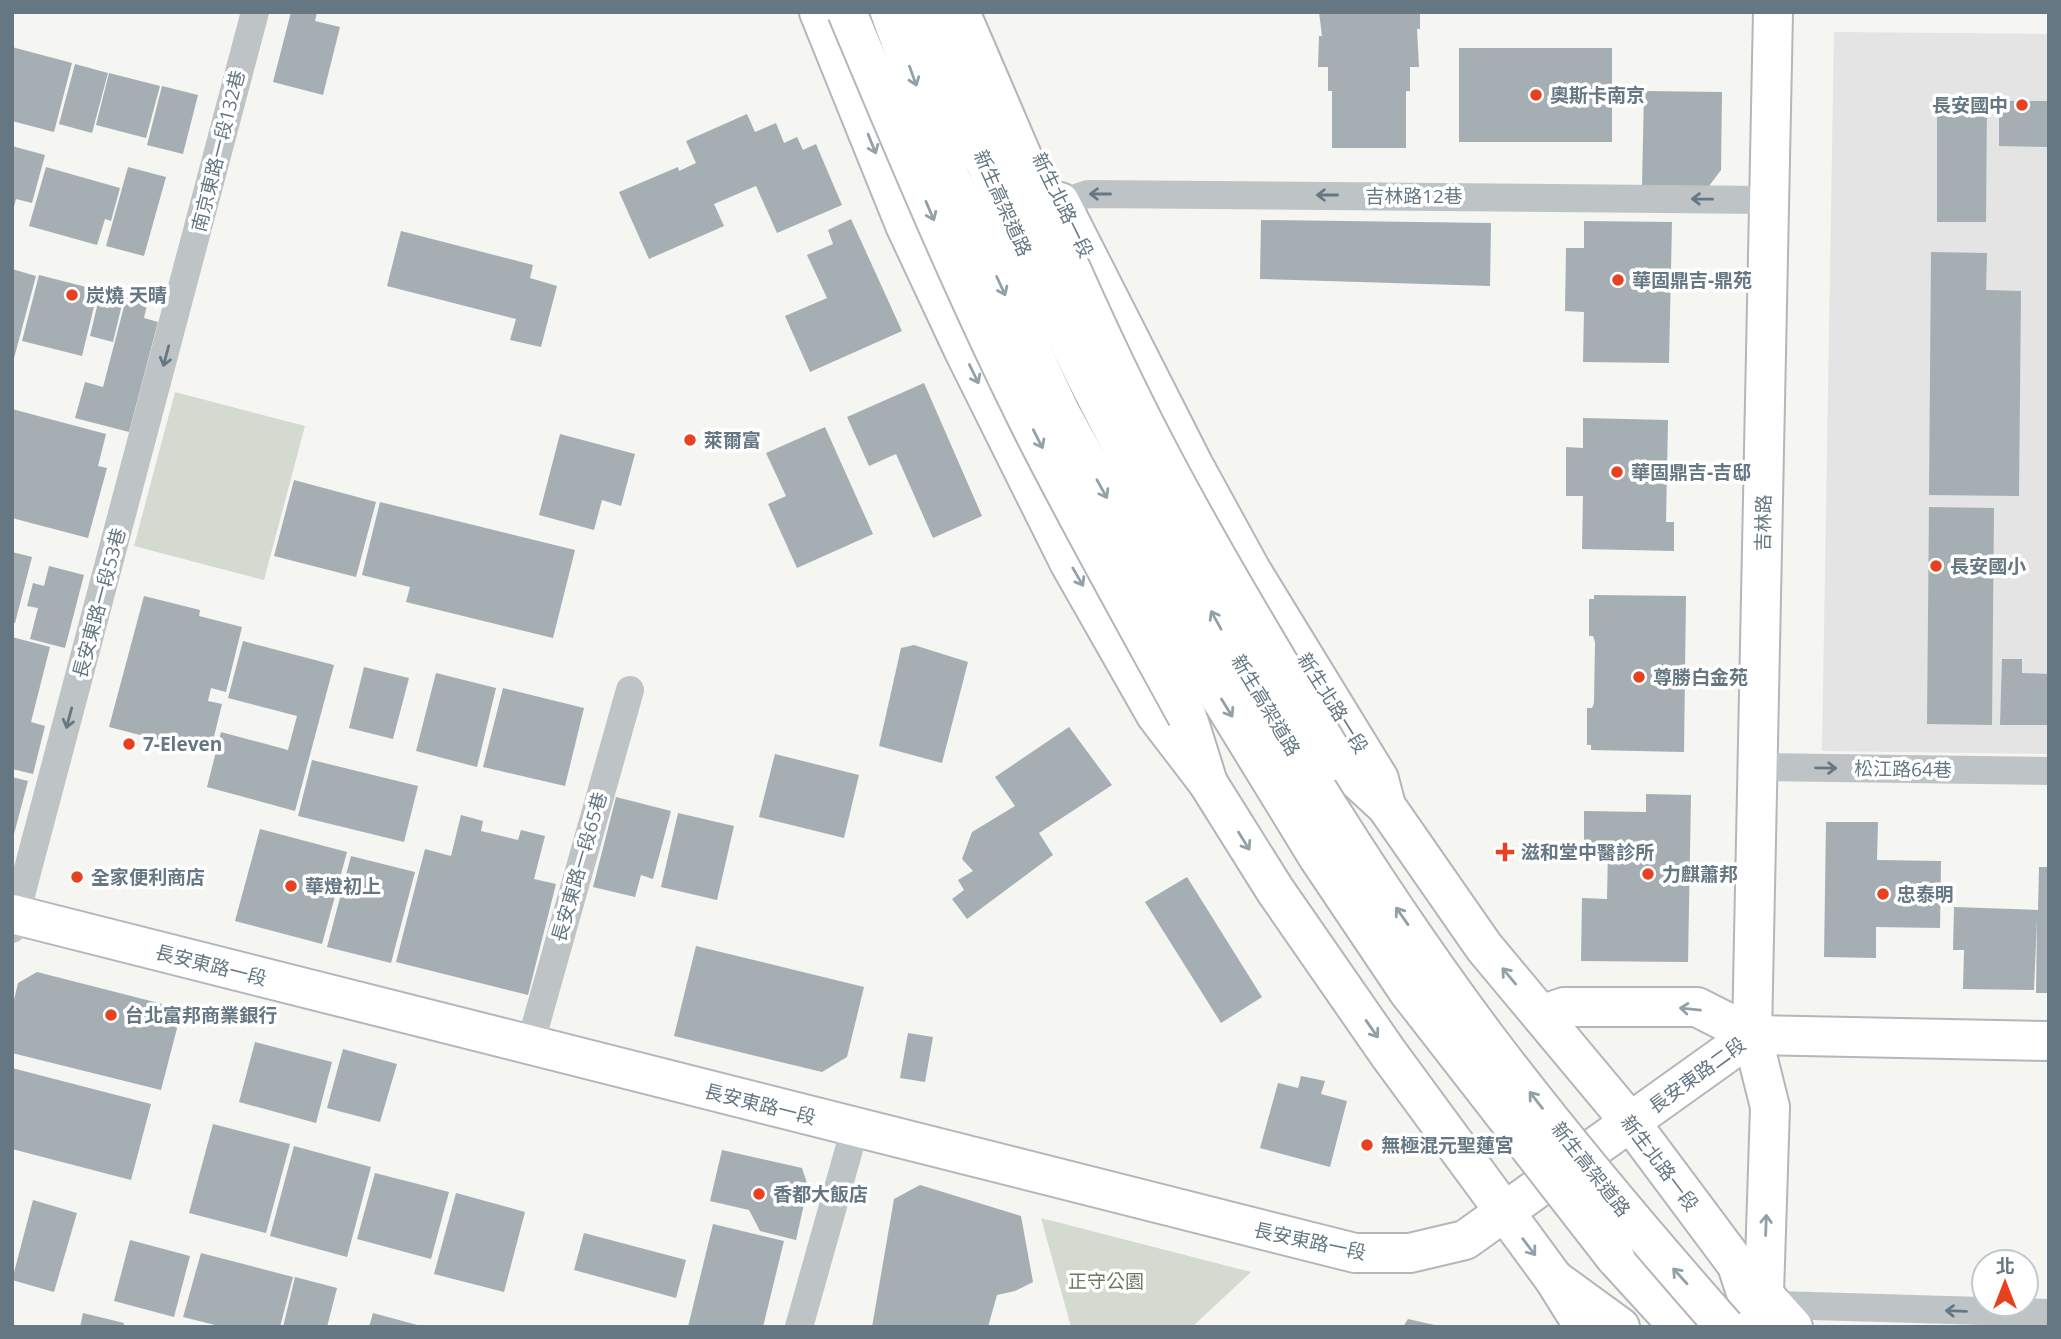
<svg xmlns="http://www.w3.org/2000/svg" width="2061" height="1339" viewBox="0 0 2061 1339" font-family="'Open Sans','Noto Sans TC',sans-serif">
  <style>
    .built { fill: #e3e4e3 }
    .green { fill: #d5dad1 }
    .building { fill: #a5aeb3 }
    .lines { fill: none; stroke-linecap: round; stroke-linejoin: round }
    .secondary-casing { stroke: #b1b7bb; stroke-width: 42 }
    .highway-casing { stroke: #b2b6b9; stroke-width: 42 }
    .street { stroke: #bec3c6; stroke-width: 28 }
    .secondary { stroke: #fff; stroke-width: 38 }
    .highway { stroke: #fff; stroke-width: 38 }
    .highway-bridge-casing { stroke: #b2b6b9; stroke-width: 42; stroke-linecap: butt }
    .highway-bridge { stroke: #fff; stroke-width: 38 }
    .oneway { stroke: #92a0a8 }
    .oneway2 { stroke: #647783 }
    .poi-dot { fill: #e74120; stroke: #fff; stroke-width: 2.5 }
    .labels { text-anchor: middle; stroke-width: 7; stroke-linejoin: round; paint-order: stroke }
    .poi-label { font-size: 19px; font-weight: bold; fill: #647783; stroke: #fff; text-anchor: start }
    .street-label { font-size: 19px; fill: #647783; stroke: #fff }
    .park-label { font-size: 19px; fill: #697a63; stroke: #fff }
  </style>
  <rect width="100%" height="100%" fill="#f5f5f2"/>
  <path class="built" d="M1834,32L2049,34V754L1822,751Z"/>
  <g class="green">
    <path d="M175,392L305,426L264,580L134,546Z"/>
    <path d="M1041,1218L1251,1272L1192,1327H1071Z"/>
  </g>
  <g class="building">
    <path d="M291,12H317L315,21L340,27L323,95L273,82Z"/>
    <path d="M1319,12H1420V29H1417L1419,67H1410V91H1406V148H1332V91H1328V67H1318L1319,36H1322Z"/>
    <path d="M12,47L72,63L54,132L12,121Z"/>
    <rect x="1459" y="48" width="153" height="94"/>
    <path d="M75,64L108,73L92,133L59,124Z"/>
    <path d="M109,73L160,86L146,138L96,125Z"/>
    <path d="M162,86L198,95L183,154L147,145Z"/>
    <path d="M1644,91L1722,92L1721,170L1709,186H1642Z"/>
    <path d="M1937,97H1987L1986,222H1937Z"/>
    <path d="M1999,101H2049V147L1999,146Z"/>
    <path d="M747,114L755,132L776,123L784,143L797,137L803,150L816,144L842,205L777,233L756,186L714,204L724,226L649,259L619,192L678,167L679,171L696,163L686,141Z"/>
    <path d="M12,146L45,155L32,203L16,199L13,211Z"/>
    <path d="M46,167L120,188L111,221L105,219L97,245L29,226Z"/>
    <path d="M128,167L166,177L144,256L106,246Z"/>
    <path d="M851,219L902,331L810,372L785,316L827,298L807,255L833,244L828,230Z"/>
    <path d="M1261,220L1491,223L1490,286L1260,279Z"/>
    <path d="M1584,221L1672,222L1669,363L1583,362L1584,312L1565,311L1566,248H1584Z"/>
    <path d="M401,231L533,265L530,278L557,286L541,347L510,340L516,319L387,286Z"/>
    <path d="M1931,252L1987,253L1986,290L2021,291L2019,496L1929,495Z"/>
    <path d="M12,269L36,276L13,362H12Z"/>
    <path d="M39,275L98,290L82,356L22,341Z"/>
    <path d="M101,290L124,296L113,342L90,336Z"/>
    <path d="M127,295L148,301L144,318L158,322L129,432L75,418L85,382L103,387Z"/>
    <path d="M924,383L982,516L933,538L896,454L869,466L847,417Z"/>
    <path d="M12,409L106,434L98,466L107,468L88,538L12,518Z"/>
    <path d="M1583,418L1668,420L1666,522H1674V551L1582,549L1583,496H1566V447L1583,448Z"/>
    <path d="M825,427L873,534L797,568L768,504L786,496L766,453Z"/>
    <path d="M560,434L635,454L621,506L602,500L594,530L539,515Z"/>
    <path d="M294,480L376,502L356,577L274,556Z"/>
    <path d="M380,502L575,550L553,638L406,602L410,587L362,575Z"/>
    <path d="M1929,507L1994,508L1992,725L1927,724Z"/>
    <path d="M12,552L32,557L15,623L12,622Z"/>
    <path d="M49,566L84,575L65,648L30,639L38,608L27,606L33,583L44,586Z"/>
    <path d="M1594,595L1686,596L1684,752L1591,750V745H1587V708H1592L1594,703L1595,642L1593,636H1589V599H1594Z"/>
    <path d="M144,596L200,610L199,616L242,627L226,692L211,688L208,701L222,704L210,753L109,727Z"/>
    <path d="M12,637L50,647L31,722L45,726L33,774L12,769Z"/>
    <path d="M243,641L334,665L295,811L207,787L221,732L288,750L297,716L228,698Z"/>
    <path d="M914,645L968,662L942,763L879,746L901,648Z"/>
    <path d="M2002,659H2022V673L2049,674V725H2000Z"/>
    <path d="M364,667L409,678L393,739L349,728Z"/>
    <path d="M436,673L496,688L477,767L416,751Z"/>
    <path d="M503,688L584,708L565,786L483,767Z"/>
    <path d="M1069,727L1112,785L1039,833L1053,855L967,919L952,899L964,890L958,880L973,871L962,859L972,832L1015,806L995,777Z"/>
    <path d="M775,754L859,775L844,838L759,817Z"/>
    <path d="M312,760L418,786L404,842L298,816Z"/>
    <path d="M12,777L28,781L13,838L12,837Z"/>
    <path d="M1646,794L1691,795L1688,962L1581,961L1582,898L1607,899L1608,850L1584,849V811L1646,812Z"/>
    <path d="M616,797L671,811L653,879L641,875L635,897L593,887Z"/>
    <path d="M678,813L734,826L717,900L661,887Z"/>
    <path d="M461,815L483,821L481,831L518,840L521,830L545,836L534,879L556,884L528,995L396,962L425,849L451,856Z"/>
    <path d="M1826,822H1878L1877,860L1941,861L1940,928L1876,927V958L1824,957Z"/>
    <path d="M260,829L347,852L322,944L235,921Z"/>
    <path d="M351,856L415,872L391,963L327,947Z"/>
    <path d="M2039,867H2049V993H2036L2037,919L2034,990L1963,989L1964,950H1953L1954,907L2038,910Z"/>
    <path d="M1187,877L1262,997L1221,1023L1145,902Z"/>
    <path d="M696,946L864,987L847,1057L822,1072L674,1036Z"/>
    <path d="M37,972L182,1009L161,1090L12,1053V1008L18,983Z"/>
    <path d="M908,1033L933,1037L925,1082L900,1078Z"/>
    <path d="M255,1042L332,1062L316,1123L239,1102Z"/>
    <path d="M343,1049L397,1064L380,1122L327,1108Z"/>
    <path d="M12,1068L151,1104L131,1180L12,1149Z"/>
    <path d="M1301,1076L1325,1081L1321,1094L1347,1101L1330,1167L1260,1148L1278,1083L1298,1088Z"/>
    <path d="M213,1124L290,1144L266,1233L189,1213Z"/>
    <path d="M294,1146L371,1167L347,1257L270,1236Z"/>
    <path d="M722,1150L802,1168L808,1186L796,1240L760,1231L749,1210L710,1201Z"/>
    <path d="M375,1173L449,1192L431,1259L357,1239Z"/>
    <path d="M920,1185L1021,1216L1033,1282L1015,1291L997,1295L988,1327H872L894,1199Z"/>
    <path d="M456,1193L525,1212L504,1292L434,1274Z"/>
    <path d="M33,1200L77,1213L54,1292L12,1280Z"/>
    <path d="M713,1224L784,1241L763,1327H688Z"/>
    <path d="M584,1233L686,1260L676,1298L574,1270Z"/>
    <path d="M130,1240L190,1256L174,1317L114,1301Z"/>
    <path d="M201,1253L293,1277L280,1327H223L183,1317Z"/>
    <path d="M295,1277L337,1288L327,1327H283Z"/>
    <path d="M83,1313L124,1323L123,1327H80Z"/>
    <path d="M373,1313L421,1326V1327H369Z"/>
    <path d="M1408,1319L1439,1326V1327H1403Z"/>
  </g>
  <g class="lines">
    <defs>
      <g id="secondary">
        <path d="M819,12L905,225L964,351L1069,562L1156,715L1208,783L1275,890L1388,1053L1554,1279L1584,1327"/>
        <path d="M1060,202L1194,466L1251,570L1379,779L1386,806L1484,947L1631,1123L1737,1265L1793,1327"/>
        <path d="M12,914L1355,1253H1410L1465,1240L1752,1035L2049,1041"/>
        <path d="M1541,1015L1564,1007H1697L1752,1035"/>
        <path d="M1764,1293L1770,1107L1752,1035L1773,12"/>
      </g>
      <g id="highway">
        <path d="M1187,716L1208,783"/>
        <path d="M1337,761L1386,806"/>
        <path d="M1615,1257L1679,1327"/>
        <path d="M1737,1265L1754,1318L1761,1327"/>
        <path d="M1554,1279L1620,1327"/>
      </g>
    </defs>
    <use href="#secondary" class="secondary-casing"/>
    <use href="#highway" class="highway-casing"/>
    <g class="street">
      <path d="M1060,203L1088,194L1770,200"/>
      <path d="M1758,767L2049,771"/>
      <path d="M12,929L255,12"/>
      <path d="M530,1045L630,690"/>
      <path d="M1774,1305L2049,1313"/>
      <path d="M799,1327L855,1128"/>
    </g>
    <use href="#secondary" class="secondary"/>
    <use href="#highway" class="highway"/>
    <defs>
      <g id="highway-bridge">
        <path d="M847,12C906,153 965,294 1033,430C1082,527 1135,621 1187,716"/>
        <path d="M890,12L951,179L1060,412L1182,635L1318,857L1408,991L1615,1257"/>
        <path d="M923,12C993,192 1076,364 1168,533C1263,707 1368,880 1487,1039C1562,1138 1643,1234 1725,1327"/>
        <path d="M960,12C1026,163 1087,317 1164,462C1218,564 1278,662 1337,761"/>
      </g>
    </defs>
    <use href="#highway-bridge" class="highway-bridge-casing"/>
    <use href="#highway-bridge" class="highway-bridge"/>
  </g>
  <defs><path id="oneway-shaft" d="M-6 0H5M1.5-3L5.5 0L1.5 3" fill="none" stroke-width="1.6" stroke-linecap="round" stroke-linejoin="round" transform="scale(1.75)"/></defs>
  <g class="oneway">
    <use href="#oneway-shaft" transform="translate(913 76) rotate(70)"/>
    <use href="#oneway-shaft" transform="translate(872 144) rotate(68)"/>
    <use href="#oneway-shaft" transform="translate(930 211) rotate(67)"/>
    <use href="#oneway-shaft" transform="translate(1001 286) rotate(65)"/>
    <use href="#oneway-shaft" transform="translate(974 374) rotate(64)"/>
    <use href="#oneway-shaft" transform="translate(1038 439) rotate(63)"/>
    <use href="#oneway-shaft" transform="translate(1102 489) rotate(61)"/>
    <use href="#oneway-shaft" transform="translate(1078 577) rotate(60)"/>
    <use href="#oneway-shaft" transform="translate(1216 620) rotate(-119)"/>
    <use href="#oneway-shaft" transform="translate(1227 708) rotate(58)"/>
    <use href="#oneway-shaft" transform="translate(1244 841) rotate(58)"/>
    <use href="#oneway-shaft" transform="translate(1402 916) rotate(-125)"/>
    <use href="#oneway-shaft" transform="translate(1509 976) rotate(-130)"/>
    <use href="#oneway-shaft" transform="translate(1690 1009) rotate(-174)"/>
    <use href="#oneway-shaft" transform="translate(1372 1029) rotate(55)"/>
    <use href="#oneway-shaft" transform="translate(1536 1100) rotate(-128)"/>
    <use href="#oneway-shaft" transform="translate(1766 1225) rotate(-88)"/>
    <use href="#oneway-shaft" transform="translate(1529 1247) rotate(53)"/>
    <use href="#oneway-shaft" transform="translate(1680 1276) rotate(-132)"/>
  </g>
  <g class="oneway2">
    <use href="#oneway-shaft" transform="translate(1100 194) rotate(180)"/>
    <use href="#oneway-shaft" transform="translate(1327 195) rotate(-180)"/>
    <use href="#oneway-shaft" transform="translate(1702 199) rotate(-179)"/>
    <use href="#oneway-shaft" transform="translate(166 356) rotate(105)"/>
    <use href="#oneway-shaft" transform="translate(69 718) rotate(105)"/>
    <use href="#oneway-shaft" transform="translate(1826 768) rotate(1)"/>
    <use href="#oneway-shaft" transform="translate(1956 1311) rotate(-178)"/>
  </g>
  <g class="poi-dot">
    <circle cx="1536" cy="95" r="7"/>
    <circle cx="2022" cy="105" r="7"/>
    <circle cx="1618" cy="280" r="7"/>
    <circle cx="72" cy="295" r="7"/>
    <circle cx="690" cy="440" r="7"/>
    <circle cx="1617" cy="472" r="7"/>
    <circle cx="1936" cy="566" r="7"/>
    <circle cx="1639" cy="677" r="7"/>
    <circle cx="129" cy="744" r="7"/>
    <path d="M1501.5 841.5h7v7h7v7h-7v7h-7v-7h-7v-7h7z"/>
    <circle cx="1648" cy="874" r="7"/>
    <circle cx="77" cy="877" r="7"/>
    <circle cx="291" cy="886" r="7"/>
    <circle cx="1883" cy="894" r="7"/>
    <circle cx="111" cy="1015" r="7"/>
    <circle cx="1367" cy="1145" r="7"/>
    <circle cx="759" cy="1194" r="7"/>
  </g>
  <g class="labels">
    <g class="poi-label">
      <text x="1550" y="102">奧斯卡南京</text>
      <text x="2008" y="112" text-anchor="end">長安國中</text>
      <text x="1632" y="287">華固鼎吉-鼎苑</text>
      <text x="86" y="302">炭燒 天晴</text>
      <text x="704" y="447">萊爾富</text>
      <text x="1631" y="479">華固鼎吉-吉邸</text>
      <text x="1950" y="573">長安國小</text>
      <text x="1653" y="684">尊勝白金苑</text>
      <text x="143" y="751">7-Eleven</text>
      <text x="1521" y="859">滋和堂中醫診所</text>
      <text x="1662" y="881">力麒蕭邦</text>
      <text x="91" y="884">全家便利商店</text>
      <text x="305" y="893">華燈初上</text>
      <text x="1897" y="901">忠泰明</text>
      <text x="125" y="1022">台北富邦商業銀行</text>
      <text x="1381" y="1152">無極混元聖蓮宮</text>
      <text x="773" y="1201">香都大飯店</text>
    </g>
    <g class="street-label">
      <text transform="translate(218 151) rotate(-76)" y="7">南京東路一段132巷</text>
      <text x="1414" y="203">吉林路12巷</text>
      <text transform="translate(1003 203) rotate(66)" y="7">新生高架道路</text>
      <text transform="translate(1063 205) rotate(64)" y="7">新生北路一段</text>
      <text transform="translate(1763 523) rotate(-89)" y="7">吉林路</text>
      <text transform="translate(99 603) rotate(-75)" y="7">長安東路一段53巷</text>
      <text transform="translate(1333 703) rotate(58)" y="7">新生北路一段</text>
      <text transform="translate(1266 705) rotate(59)" y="7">新生高架道路</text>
      <text transform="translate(1903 769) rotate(1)" y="7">松江路64巷</text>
      <text transform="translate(579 867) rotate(-74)" y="7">長安東路一段65巷</text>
      <text transform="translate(211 965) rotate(14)" y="7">長安東路一段</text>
      <text transform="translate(1697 1075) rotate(-36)" y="7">長安東路二段</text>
      <text transform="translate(760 1104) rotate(14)" y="7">長安東路一段</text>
      <text transform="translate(1660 1163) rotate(53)" y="7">新生北路一段</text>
      <text transform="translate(1591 1169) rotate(52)" y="7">新生高架道路</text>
      <text transform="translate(1310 1241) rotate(12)" y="7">長安東路一段</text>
    </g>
    <g class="park-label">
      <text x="1106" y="1288">正守公園</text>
    </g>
  </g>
  <rect width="2061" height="1339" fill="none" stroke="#647783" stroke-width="28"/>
  <g transform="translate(2005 1283)"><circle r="33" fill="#ffffff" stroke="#c1c9cd" stroke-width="2"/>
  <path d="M0-5L12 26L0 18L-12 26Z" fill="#e74120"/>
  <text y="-10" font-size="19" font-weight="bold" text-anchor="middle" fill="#647783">北</text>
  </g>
</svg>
